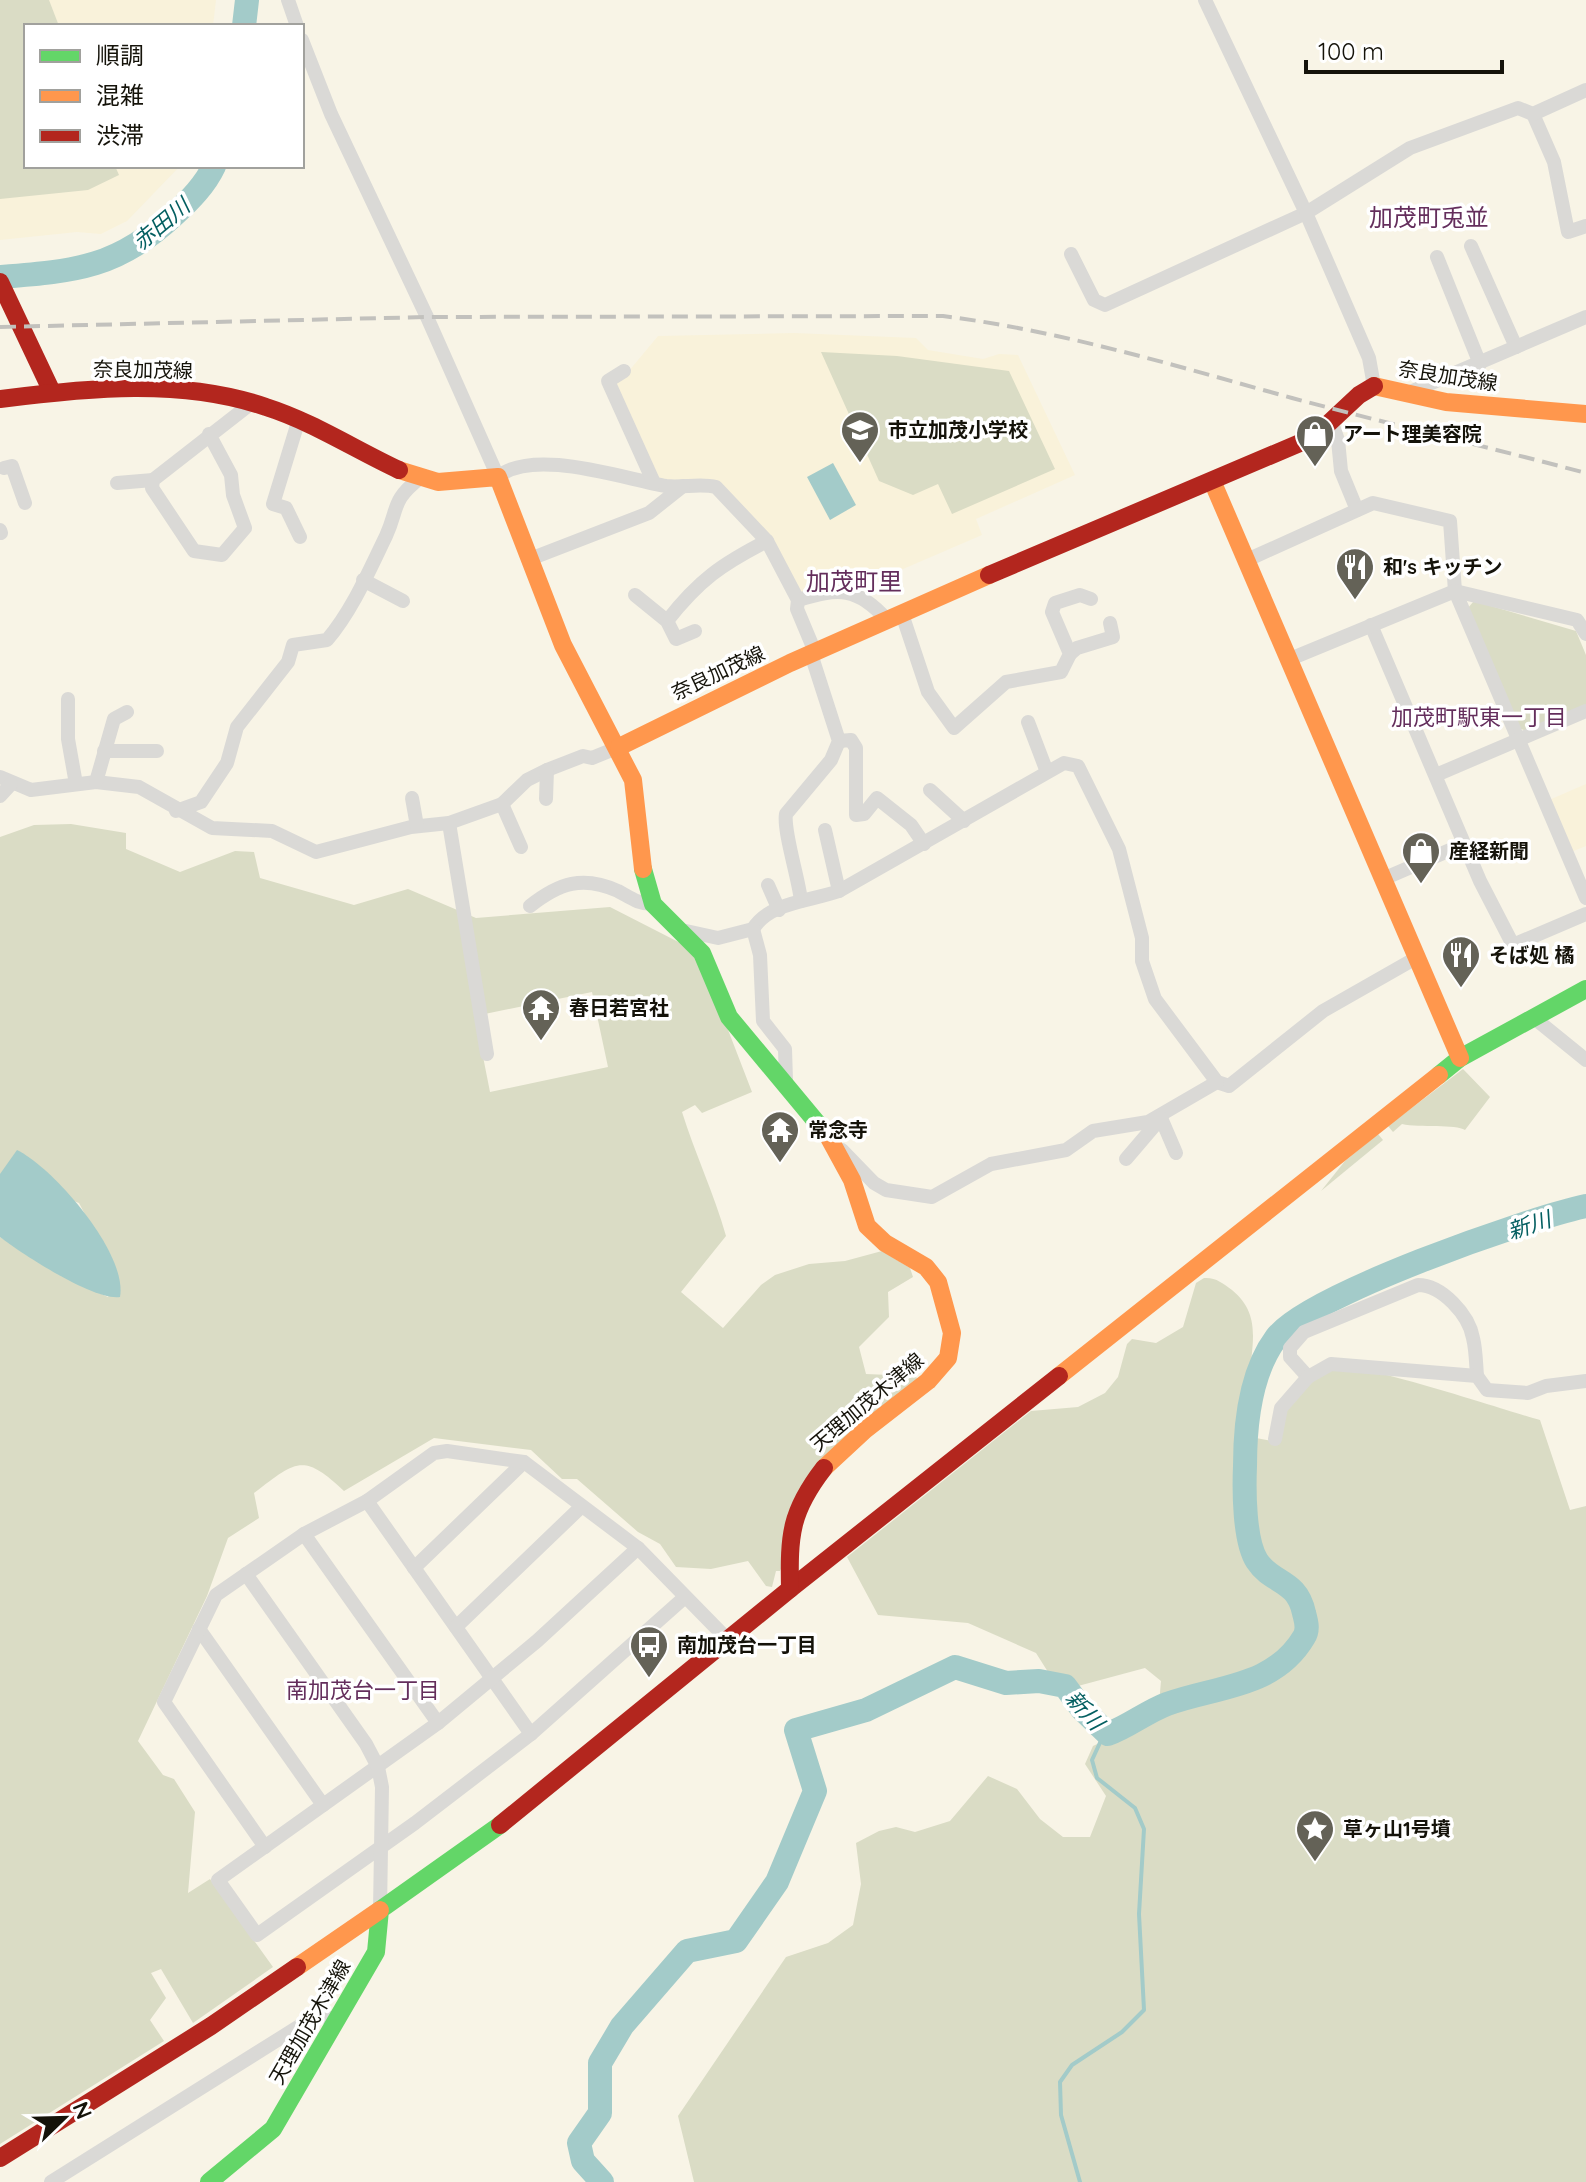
<svg xmlns="http://www.w3.org/2000/svg" width="1586" height="2182" viewBox="0 0 1586 2182" font-family="Quicksand,'Noto Sans JP',sans-serif">
  <style>
    .built { fill: #f9f2da }
    .green { fill: #dadcc5; fill-rule: evenodd }
    .water { fill: #a3cbc9 }
    .lines { fill: none; stroke-linecap: round; stroke-linejoin: round }
    .stream { stroke: #a3cbc9; stroke-width: 4 }
    .river { stroke: #a3cbc9; stroke-width: 24 }
    .street { stroke: #dad9d6; stroke-width: 14 }
    .fast { stroke: #63d668; stroke-width: 18 }
    .slow { stroke: #ff974d; stroke-width: 18 }
    .jam { stroke: #b3261e; stroke-width: 18 }
    .rail { stroke: #c2c1bd; stroke-width: 4; stroke-dasharray: 16 8; stroke-linecap: butt }
    .labels { text-anchor: middle; stroke-width: 7; stroke-linejoin: round; paint-order: stroke }
    .street-label { font-size: 20px; fill: #15130a; stroke: #fff }
    .poi-label { font-size: 20px; font-weight: bold; fill: #15130a; stroke: #fff; text-anchor: start }
    .water-label { font-size: 22px; font-style: italic; fill: #045f61; stroke: #fff }
    .neighbourhood-label { font-size: 22px; fill: #642e5c; stroke: #fff }
    .quarter-label { font-size: 24px; fill: #642e5c; stroke: #fff }
  </style>
  <rect width="100%" height="100%" fill="#f8f4e6"/>
  <g class="built">
    <path d="M0,0H216L213,26H26V166H180L127,221L101,234L77,232L0,240Z"/>
    <path d="M794,333L916,338L928,350L983,359L999,354L1018,355L1075,475L976,519L982,535L852,591L807,594L798,590L719,481L660,480L615,389L618,377L628,372L658,336Z"/>
    <path d="M1586,784V846L1571,852L1549,800Z"/>
  </g>
  <g class="green">
    <path d="M0,0H49L59,26H26V166H115L119,175L88,190L0,199Z"/>
    <path d="M821,352L897,356L1009,371L1055,469L952,514L938,484L913,495L879,481Z"/>
    <path d="M1474,601L1576,631L1586,655V706L1527,731L1518,728L1467,609Z"/>
    <path d="M71,824L126,833V849L180,872L235,851L254,852L260,878L354,905L408,889L476,918L610,907L698,952L752,1092L702,1113L695,1105L682,1112C695,1154 714,1193 726,1236L681,1292L723,1328L761,1285L775,1275L809,1264L845,1261L882,1251L910,1268L913,1277L888,1292L889,1317L859,1347L866,1374L913,1376L924,1381L838,1444L780,1571H776L772,1587L766,1586L748,1561L711,1569L676,1567L660,1544L638,1532L577,1479H562L531,1450L434,1438L344,1491C303,1452 296,1461 254,1493L259,1518L228,1538L207,1596L138,1741L163,1775L174,1779L195,1812L188,1893L210,1879L273,1967L193,2023L161,1969L151,1973L166,1998L150,2020L164,2041L0,2144V1237L67,1278L108,1297L119,1279L79,1203L0,1174V837L34,825ZM592,992L608,1067L490,1092L475,1016Z"/>
    <path d="M1463,1069L1490,1097L1465,1130C1456,1124 1420,1128 1402,1124L1393,1132L1388,1126Z"/>
    <path d="M1378,1134L1383,1140L1321,1191L1345,1161Z"/>
    <path d="M1204,1278C1215,1277 1223,1283 1232,1290C1266,1318 1248,1351 1250,1388C1251,1405 1254,1421 1256,1438L1277,1442C1282,1415 1300,1375 1332,1367C1360,1361 1503,1410 1540,1420L1570,1510L1586,1506V2182H694L678,2116L786,1957L828,1943L853,1925L861,1884L856,1843L879,1831L896,1827L915,1832L950,1821L988,1776L1017,1789L1040,1819L1063,1837H1090L1106,1796L1085,1764L1093,1746L1158,1715L1161,1681L1145,1668L1078,1686L1048,1672L1036,1653L968,1623L878,1615L847,1557L1031,1411L1078,1407L1105,1393L1118,1377L1127,1344L1132,1339L1156,1343L1183,1327L1196,1283Z"/>
  </g>
  <g class="water">
    <path d="M833,463L856,505L830,520L807,477Z"/>
    <path d="M17,1150C54,1168 128,1254 120,1297C94,1301 22,1254 0,1237V1174Z"/>
  </g>
  <g class="lines">
    <path class="stream" d="M1080,2182L1061,2115L1060,2082L1072,2065L1122,2032L1144,2010L1139,1914L1144,1829L1135,1808L1097,1778L1092,1760L1104,1734"/>
    <g class="river">
      <path d="M244,26L247,0"/>
      <path d="M0,277C76,271 118,268 175,214C190,200 205,185 214,166"/>
      <path d="M602,2182L583,2161L579,2143L600,2113V2063L622,2026L687,1951L736,1941L777,1882L815,1791L796,1730L866,1710L955,1667L1006,1683L1039,1681L1065,1686L1082,1709L1108,1734C1128,1727 1146,1712 1167,1704C1216,1686 1274,1688 1304,1637C1309,1629 1306,1621 1304,1613C1297,1579 1272,1584 1257,1561C1244,1541 1244,1490 1245,1466C1245,1423 1250,1373 1276,1338C1306,1296 1529,1218 1586,1206"/>
    </g>
    <g class="street">
      <path d="M288,0L297,26"/>
      <path d="M302,40L331,114L427,317L498,477C533,447 624,479 666,486C683,488 700,483 716,487L767,541L798,600L797,609L815,652"/>
      <path d="M1533,114L1554,162L1568,232L1586,226"/>
      <path d="M1471,246L1516,347"/>
      <path d="M1071,254L1094,300L1105,305L1306,213L1205,0"/>
      <path d="M1437,257L1480,364"/>
      <path d="M624,371L608,381L654,483"/>
      <path d="M1374,386L1369,358L1306,213L1410,148L1518,108L1533,114L1586,90"/>
      <path d="M1408,393L1586,317"/>
      <path d="M299,419L273,504L286,508L300,537"/>
      <path d="M1333,426L1338,440L1341,471L1357,510"/>
      <path d="M209,434L231,475L233,495L245,528L222,555L194,551L152,488L153,480L253,402"/>
      <path d="M4,468L12,466L25,503"/>
      <path d="M117,483L153,480"/>
      <path d="M0,530L1,533"/>
      <path d="M530,559L649,513L683,486"/>
      <path d="M1247,560L1373,503L1450,521L1455,591L1586,898"/>
      <path d="M363,580L403,601"/>
      <path d="M635,595L667,621L676,639L695,631"/>
      <path d="M798,600C838,588 857,586 887,620"/>
      <path d="M902,614L928,692L954,728L1006,682L1061,672L1070,654L1052,612L1055,603L1080,595L1091,599"/>
      <path d="M667,621C699,580 722,564 767,541"/>
      <path d="M1371,625L1480,881L1513,945L1586,914"/>
      <path d="M1070,654L1077,648L1113,637L1110,623"/>
      <path d="M1290,659L1455,591L1577,620L1586,634"/>
      <path d="M68,699V739L76,784"/>
      <path d="M1028,722L1047,772"/>
      <path d="M839,741L851,740L856,748V815L864,814L877,798L911,825L924,844"/>
      <path d="M104,751H157"/>
      <path d="M1436,775L1586,711"/>
      <path d="M0,777L31,790L96,782L139,787L212,828L272,831L316,852L411,827L449,823L502,804L527,780L547,770L583,756L592,758L619,747"/>
      <path d="M96,782L114,719L127,712"/>
      <path d="M930,790L964,821"/>
      <path d="M0,796L11,784"/>
      <path d="M412,798L417,826"/>
      <path d="M546,799L547,770"/>
      <path d="M502,804L521,847"/>
      <path d="M176,811L201,802L227,763L237,727L288,662L293,645L327,640C352,611 369,571 386,536C399,507 391,501 420,478"/>
      <path d="M449,823L487,1054"/>
      <path d="M825,830L839,891"/>
      <path d="M1383,879L1464,844"/>
      <path d="M768,885L779,910"/>
      <path d="M801,901C799,879 783,831 786,814L831,760L839,741L811,654"/>
      <path d="M530,906C559,883 583,875 618,891C631,898 638,904 653,904"/>
      <path d="M753,929C769,902 812,901 839,891L1064,763L1078,766L1119,849L1142,938V961L1155,999L1217,1082L1229,1086L1323,1011L1416,958"/>
      <path d="M686,931L718,938L753,929L760,955L763,1021L785,1049L786,1081"/>
      <path d="M1533,1017L1586,1060"/>
      <path d="M1161,1118L1176,1153"/>
      <path d="M842,1150L874,1183L886,1190L932,1197L991,1164L1066,1150L1093,1131L1148,1122L1217,1082"/>
      <path d="M1126,1159L1161,1118"/>
      <path d="M1308,1377L1290,1357V1348L1304,1332L1418,1285C1442,1285 1469,1315 1473,1338C1476,1350 1476,1364 1477,1376"/>
      <path d="M1275,1439L1281,1408L1308,1377L1331,1364L1477,1376L1487,1390L1528,1393L1546,1386L1586,1381"/>
      <path d="M367,1501L531,1734"/>
      <path d="M304,1534L438,1723"/>
      <path d="M638,1548L537,1641L438,1723L218,1880L257,1935L415,1823L531,1734L685,1597"/>
      <path d="M414,1568L524,1462"/>
      <path d="M246,1574L366,1744L378,1767L382,1787L380,1910"/>
      <path d="M456,1627L581,1507"/>
      <path d="M199,1629L323,1805"/>
      <path d="M265,1847L164,1702L216,1595L304,1534L367,1501L434,1453L447,1451L524,1462L638,1548L727,1639"/>
      <path d="M51,2182L306,2022L323,2016L336,2020"/>
    </g>
    <g class="fast">
      <path d="M643,869L653,904L702,953L729,1017L828,1136"/>
      <path d="M1439,1075L1460,1058L1586,989"/>
      <path d="M209,2182L273,2129L376,1952L380,1910L500,1825"/>
    </g>
    <g class="slow">
      <path d="M1374,386L1446,402L1586,414"/>
      <path d="M399,470L438,482L498,477L563,645L633,780L643,869"/>
      <path d="M1213,483L1460,1058"/>
      <path d="M619,747L790,663L989,575"/>
      <path d="M1059,1376L1439,1075"/>
      <path d="M824,1468L865,1430L928,1381L948,1358L952,1333L938,1282L926,1267L885,1243L867,1226L852,1180L828,1136"/>
      <path d="M297,1967L380,1910"/>
    </g>
    <g class="jam">
      <path d="M0,282L52,392"/>
      <path d="M0,399C87,388 182,378 266,407C313,422 354,449 399,470"/>
      <path d="M989,575L1314,437L1359,395L1374,386"/>
      <path d="M790,1589L1059,1376"/>
      <path d="M500,1825L790,1589C789,1535 790,1512 824,1468"/>
      <path d="M0,2158L211,2026L297,1967"/>
    </g>
    <path class="rail" d="M0,327L427,317L943,316C1062,331 1176,366 1292,398C1389,424 1488,447 1586,473"/>
  </g>
  <defs>
    <symbol id="school-pin" viewBox="-11 -11 22 30"><path d="M0 17L-7.5 6A9.5 9.5 0 1 1 7.5 6Z" fill="#646257" stroke="#fff"/><path d="M0-5L7-2L0 1L-7-2ZM-4 1L0 2.5L4 1V4Q0 6-4 4Z" fill="#fff"/></symbol>
    <symbol id="shop-pin" viewBox="-11 -11 22 30"><path d="M0 17L-7.5 6A9.5 9.5 0 1 1 7.5 6Z" fill="#646257" stroke="#fff"/><path d="M-5-2.5h2.3a2.7 3.5 0 0 1 5.4 0H5L5.5 6h-11ZM-1.5-2.5h3a1.5 2.3 0 0 0-3 0Z" fill="#fff"/></symbol>
    <symbol id="restaurant-pin" viewBox="-11 -11 22 30"><path d="M0 17L-7.5 6A9.5 9.5 0 1 1 7.5 6Z" fill="#646257" stroke="#fff"/><path d="M-5-6h1v4h1v-4h1v4h1v-4h1v5L-1.5 .5V6h-2V.5L-5-1ZM5-6V6H3V1.5H1.5Q1.5-4 5-6Z" fill="#fff"/></symbol>
    <symbol id="temple-pin" viewBox="-11 -11 22 30"><path d="M0 17L-7.5 6A9.5 9.5 0 1 1 7.5 6Z" fill="#646257" stroke="#fff"/><path d="M0-6L5-2H3V0L6.5 2.5H4V6H1.5V3h-3V6H-4V2.5H-6.5L-3 0V-2H-5Z" fill="#fff"/></symbol>
    <symbol id="bus-pin" viewBox="-11 -11 22 30"><path d="M0 17L-7.5 6A9.5 9.5 0 1 1 7.5 6Z" fill="#646257" stroke="#fff"/><path d="M-5-6H5V4H4V6H2V4H-2V6H-4V4H-5ZM-3.5-4V0h7V-4ZM-3.5 1.2v1.5H-2V1.2ZM2 1.2v1.5H3.5V1.2Z" fill="#fff"/></symbol>
    <symbol id="sight-pin" viewBox="-11 -11 22 30"><path d="M0 17L-7.5 6A9.5 9.5 0 1 1 7.5 6Z" fill="#646257" stroke="#fff"/><path d="M0-6L1.8-2.2L6-1.7L2.9 1.2L3.7 5.4L0 3.3L-3.7 5.4L-2.9 1.2L-6-1.7L-1.8-2.2Z" fill="#fff"/></symbol>
  </defs>
  <g fill-rule="evenodd">
    <use href="#school-pin" x="838" y="408" width="44" height="60"/>
    <use href="#shop-pin" x="1293" y="412" width="44" height="60"/>
    <use href="#restaurant-pin" x="1333" y="545" width="44" height="60"/>
    <use href="#shop-pin" x="1399" y="829" width="44" height="60"/>
    <use href="#restaurant-pin" x="1439" y="933" width="44" height="60"/>
    <use href="#temple-pin" x="519" y="986" width="44" height="60"/>
    <use href="#temple-pin" x="758" y="1108" width="44" height="60"/>
    <use href="#bus-pin" x="627" y="1623" width="44" height="60"/>
    <use href="#sight-pin" x="1293" y="1807" width="44" height="60"/>
  </g>
  <g class="labels">
    <g class="street-label">
      <text transform="translate(143 370) rotate(1)" y="7">奈良加茂線</text>
      <text transform="translate(1448 376) rotate(9)" y="7">奈良加茂線</text>
      <text transform="translate(718 673) rotate(-25)" y="7">奈良加茂線</text>
      <text transform="translate(867 1402) rotate(-40)" y="7">天理加茂木津線</text>
      <text transform="translate(310 2022) rotate(-60)" y="7">天理加茂木津線</text>
    </g>
    <g class="poi-label">
      <text x="888" y="437">市立加茂小学校</text>
      <text x="1343" y="441">アート理美容院</text>
      <text x="1383" y="574">和's キッチン</text>
      <text x="1449" y="858">産経新聞</text>
      <text x="1489" y="962">そば処 橘</text>
      <text x="569" y="1015">春日若宮社</text>
      <text x="808" y="1137">常念寺</text>
      <text x="677" y="1652">南加茂台一丁目</text>
      <text x="1343" y="1836">草ヶ山1号墳</text>
    </g>
    <g class="water-label">
      <text transform="translate(161 224) rotate(-40)" y="8">赤田川</text>
      <text transform="translate(1529 1225) rotate(-18)" y="8">新川</text>
      <text transform="translate(1085 1710) rotate(48)" y="8">新川</text>
    </g>
    <g class="neighbourhood-label">
      <text x="1479" y="725">加茂町駅東一丁目</text>
      <text x="363" y="1698">南加茂台一丁目</text>
    </g>
    <g class="quarter-label">
      <text x="1429" y="226">加茂町兎並</text>
      <text x="854" y="590">加茂町里</text>
    </g>
  </g>
  <rect x="24" y="24" width="280" height="144" fill="#ffffff" stroke="#a1a19d" stroke-width="2"/>
  <rect x="40" y="50" width="40" height="12" fill="#63d668" stroke="#a1a19d" stroke-width="2"/>
  <text x="96" y="64" font-size="24" fill="#15130a">順調</text>
  <rect x="40" y="90" width="40" height="12" fill="#ff974d" stroke="#a1a19d" stroke-width="2"/>
  <text x="96" y="104" font-size="24" fill="#15130a">混雑</text>
  <rect x="40" y="130" width="40" height="12" fill="#b3261e" stroke="#a1a19d" stroke-width="2"/>
  <text x="96" y="144" font-size="24" fill="#15130a">渋滞</text>
  <g transform="translate(64 2118) rotate(67)" stroke="#ffffff" stroke-width="6" paint-order="stroke">
  <path d="M0-6L14 30L0 20L-14 30Z" fill="#15130a"/>
  <text y="-12" font-size="22" font-weight="bold" text-anchor="middle" fill="#15130a">N</text>
  </g>
  <path d="M1306 60v12h196v-12" fill="none" stroke="#15130a" stroke-width="4"/>
  <text x="1318" y="60" font-size="24" fill="#15130a" stroke="#ffffff" stroke-width="6" paint-order="stroke">100 m</text>
</svg>
